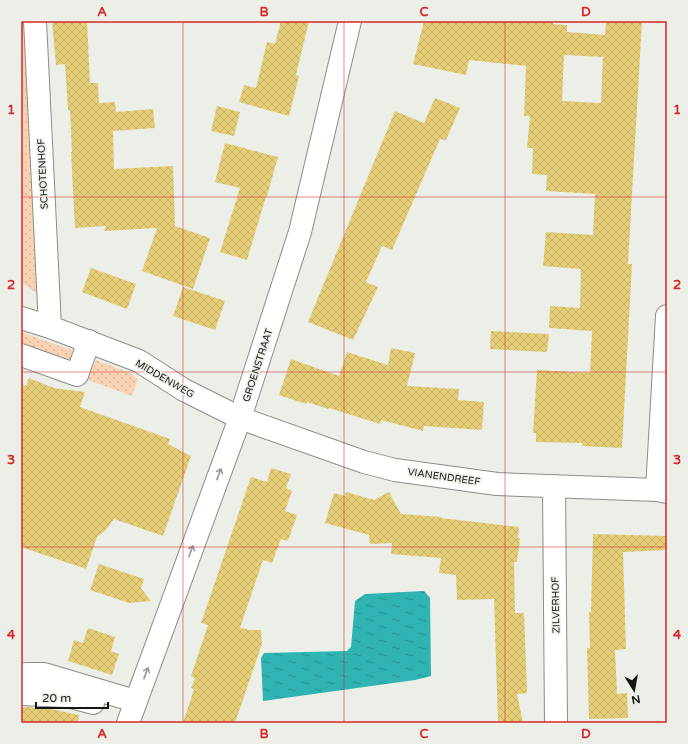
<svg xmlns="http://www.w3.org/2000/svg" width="688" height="744" viewBox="0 0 688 744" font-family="'Varela Round',sans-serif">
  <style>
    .grass { fill: url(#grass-dots) }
    .water { fill: url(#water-ripples) }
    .building { fill: url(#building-cross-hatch); fill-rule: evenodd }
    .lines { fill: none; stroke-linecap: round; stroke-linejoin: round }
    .minor-casing { stroke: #8b8e87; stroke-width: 24 }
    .minor { stroke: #fff; stroke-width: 22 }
    .oneway { stroke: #969796 }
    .grid { fill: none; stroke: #d62828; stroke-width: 1; stroke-opacity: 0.55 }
    .labels { text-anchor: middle; stroke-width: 3; stroke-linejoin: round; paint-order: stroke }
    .street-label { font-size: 10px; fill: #161715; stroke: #ebefe7 }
    .neatline { fill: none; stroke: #d62828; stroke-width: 1.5 }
    .grid-label { font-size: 13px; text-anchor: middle; font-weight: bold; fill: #d62828 }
  </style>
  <defs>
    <pattern id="grass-dots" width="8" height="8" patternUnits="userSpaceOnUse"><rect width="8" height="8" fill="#f9d3b4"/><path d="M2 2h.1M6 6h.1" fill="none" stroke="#d5b49a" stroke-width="1.8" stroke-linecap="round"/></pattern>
    <pattern id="water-ripples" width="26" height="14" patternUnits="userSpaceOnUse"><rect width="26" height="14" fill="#2fb3b3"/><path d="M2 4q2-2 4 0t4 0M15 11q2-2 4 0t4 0" fill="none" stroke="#279190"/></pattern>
    <pattern id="building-cross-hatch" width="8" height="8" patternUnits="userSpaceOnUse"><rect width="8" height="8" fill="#e6ce79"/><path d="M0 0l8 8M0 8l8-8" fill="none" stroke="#c5b068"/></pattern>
  </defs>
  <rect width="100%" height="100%" fill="#ebefe7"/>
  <g class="grass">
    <path d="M21,21H26L40,296L22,282L21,269Z"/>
    <path d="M21,332L77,352L70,364L21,347Z"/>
    <path d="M96,360L130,373L138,379L132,396L88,380Z"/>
  </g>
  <path class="water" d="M424,591L430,598L431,676L415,680L263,701L261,658L264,653L347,651L351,647L355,601L365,594Z"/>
  <g class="building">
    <path d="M52,21H87L90,83H98L99,103L115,102L116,112L153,109L155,128L113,131L114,169L173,166L175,226L210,238L193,289L142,271L157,228L104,231L106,226L75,228L71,152H72L70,110H68L65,64L56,65Z"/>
    <path d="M281,21H309L296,75L299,76L289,116L239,102L244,85L256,88L267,42L275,44Z"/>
    <path d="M424,21H553V24L567,25V32L605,35L606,21H642L628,264H632L622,448L582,446V443L536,442V433H533L537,370L590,373L592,331L549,328L550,306L580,308L581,269L543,266L546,232L593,235L595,194L546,191L547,175L532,174L533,148H527L530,116H524L526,66L469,60L466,75L413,64ZM564,55L603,57L601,103L562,101Z"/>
    <path d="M435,98L460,108L446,140L440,139L392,250L382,246L366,282L378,287L353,340L308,322L395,111L424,123Z"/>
    <path d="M217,106L240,112L234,136L211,131Z"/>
    <path d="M225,143L278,157L267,196H266L247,260L220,252L240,188L215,182Z"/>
    <path d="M91,268L136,284L127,309L82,292Z"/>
    <path d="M183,287L225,301L215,330L173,316Z"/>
    <path d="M491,331L549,334L547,352L490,349Z"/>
    <path d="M391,348L415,353L407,386L459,389L458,400L484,402L482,430L424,426L423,431L381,420L380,424L329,408L328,409L307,402L306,404L279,395L291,359L339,376L347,352L388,365Z"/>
    <path d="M29,378L54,388L85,392L80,407L170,439L168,444L191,456L163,536L114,519L106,530L97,537L86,569L21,547V384L26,386Z"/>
    <path d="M271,468L291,474L286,488L292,491L285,511L297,515L288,541L281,539L272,563L263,560L240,628L248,629L247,630H261L262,644L235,723H183L194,689L191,688L195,678L191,676L208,625L201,623L251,477L267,482Z"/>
    <path d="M346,492L374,500L389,492L401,514L442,517L441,518L519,527L518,538H520L517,562H514L515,613H524L527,693L517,694L523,723H498L494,599L457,600L456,575L439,573L441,558L391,554L392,543L370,544L369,535L325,523L334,493L345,496Z"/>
    <path d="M593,534L666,536L667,550L623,552L626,649L615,650L616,671L617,694L627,693L628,718L589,719L587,648H590L589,612H591Z"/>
    <path d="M99,564L144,579L141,588L151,601L129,603L90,590Z"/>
    <path d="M88,628L115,637L111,651L119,654L112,675L68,661L74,640L83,643Z"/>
    <path d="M21,707L46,708L79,715L78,723H21Z"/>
  </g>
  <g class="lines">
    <defs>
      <g id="minor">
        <path d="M35,21L50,327"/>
        <path d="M21,318L50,327L139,361L184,390L240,418L364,462L395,470L497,484L657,490L667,492"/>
        <path d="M21,355L77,375L89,341"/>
        <path d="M554,486L556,723"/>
        <path d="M657,490L667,316"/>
        <path d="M26,674H44L135,701"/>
        <path d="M21,694L67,696L93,703"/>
        <path d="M128,723L240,418L300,232L350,21"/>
      </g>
    </defs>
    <use href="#minor" class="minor-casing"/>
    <use href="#minor" class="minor"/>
  </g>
  <defs><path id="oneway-shaft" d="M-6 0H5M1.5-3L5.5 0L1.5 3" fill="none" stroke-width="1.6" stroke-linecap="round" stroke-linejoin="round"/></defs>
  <g class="oneway">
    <use href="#oneway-shaft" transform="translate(219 474) rotate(-70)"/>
    <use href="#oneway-shaft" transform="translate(191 551) rotate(-70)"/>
    <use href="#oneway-shaft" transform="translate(146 673) rotate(-70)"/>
  </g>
  <path class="grid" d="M183,21V723M344,21V723M505,21V723M21,197H667M21,372H667M21,547H667"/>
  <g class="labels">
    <g class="street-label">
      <text transform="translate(42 174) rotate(-93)" y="4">SCHOTENHOF</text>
      <text transform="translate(257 365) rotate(-72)" y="4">GROENSTRAAT</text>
      <text transform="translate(165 378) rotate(30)" y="4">MIDDENWEG</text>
      <text transform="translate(444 476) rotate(8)" y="4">VIANENDREEF</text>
      <text transform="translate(555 605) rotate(-91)" y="4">ZILVERHOF</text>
    </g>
  </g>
  <rect width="688" height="744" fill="none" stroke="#ebefe7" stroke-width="44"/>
  <g transform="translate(634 690) rotate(169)" stroke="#ebefe7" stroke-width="3" paint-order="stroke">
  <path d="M0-3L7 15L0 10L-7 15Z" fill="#161715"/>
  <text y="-6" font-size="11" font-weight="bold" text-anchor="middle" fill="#161715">N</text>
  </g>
  <path d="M36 702v6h72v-6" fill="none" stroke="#161715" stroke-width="2"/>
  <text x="42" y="702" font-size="12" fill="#161715" stroke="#ebefe7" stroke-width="3" paint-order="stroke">20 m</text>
  <rect x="22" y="22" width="644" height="700" class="neatline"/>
  <g class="grid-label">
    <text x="102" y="16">A</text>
    <text x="264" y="16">B</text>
    <text x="424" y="16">C</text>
    <text x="586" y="16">D</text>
    <text x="11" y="114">1</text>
    <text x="677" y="114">1</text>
    <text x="11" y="289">2</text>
    <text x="677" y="289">2</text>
    <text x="11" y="464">3</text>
    <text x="677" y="464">3</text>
    <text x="11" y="639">4</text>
    <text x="677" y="639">4</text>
    <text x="102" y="738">A</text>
    <text x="264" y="738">B</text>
    <text x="424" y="738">C</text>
    <text x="586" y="738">D</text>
  </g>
</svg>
